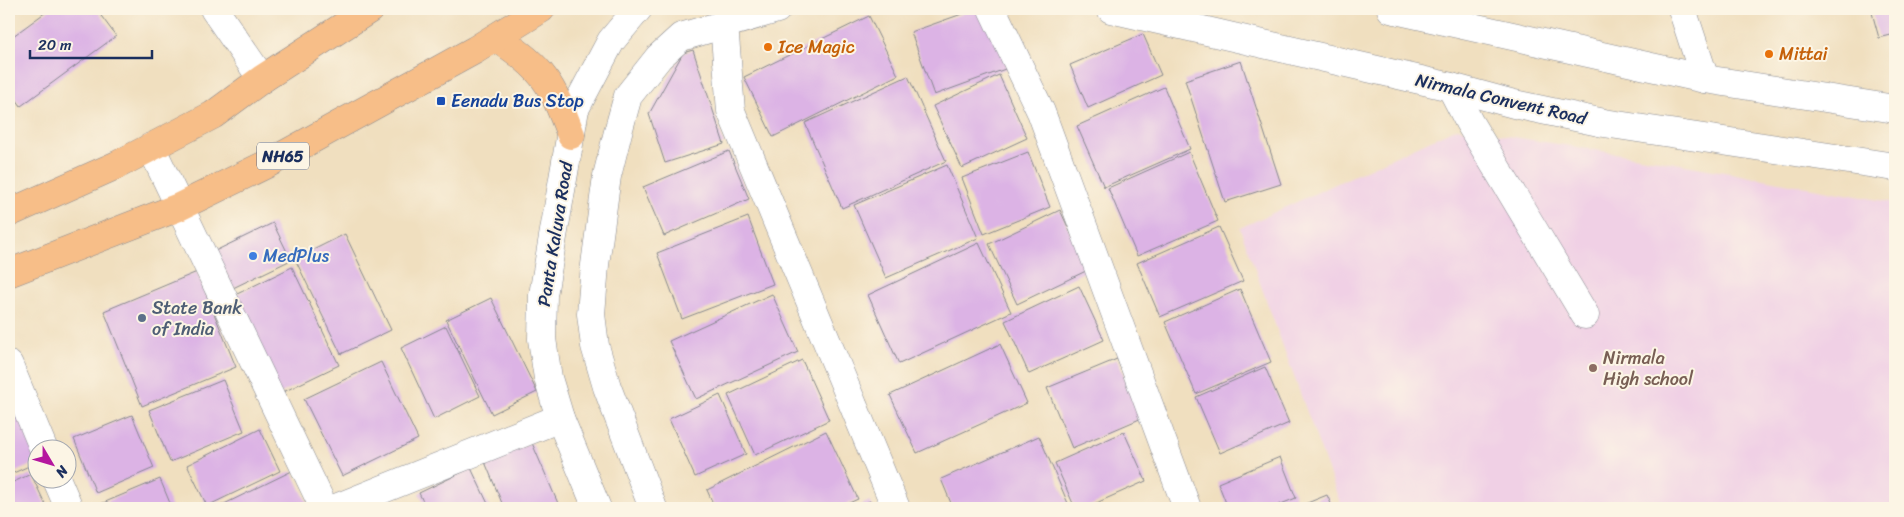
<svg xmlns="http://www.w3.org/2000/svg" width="1904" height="517" viewBox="0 0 1904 517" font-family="Sriracha,sans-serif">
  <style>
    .built { fill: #f0d0e5 }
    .building { fill: #dcb3e5 }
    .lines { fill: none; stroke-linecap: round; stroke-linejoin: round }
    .minor-casing { stroke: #86878e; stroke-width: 29 }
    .highway-casing { stroke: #86878e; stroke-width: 29 }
    .minor { stroke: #fff; stroke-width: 28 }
    .highway { stroke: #f7be88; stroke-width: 28 }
    .food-dot { fill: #e8710a; stroke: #fcf5e5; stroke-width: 2 }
    .transit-dot { fill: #1a4fb4; stroke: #fcf5e5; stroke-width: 2 }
    .shop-dot { fill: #3f7fe0; stroke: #fcf5e5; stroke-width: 2 }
    .service-dot { fill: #5c6f8a; stroke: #fcf5e5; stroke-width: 2 }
    .education-dot { fill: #8d6e63; stroke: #fcf5e5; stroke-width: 2 }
    .labels { text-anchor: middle; stroke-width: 4; stroke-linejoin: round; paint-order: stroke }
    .shield { fill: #fcf5e5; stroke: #5e6a86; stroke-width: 1 }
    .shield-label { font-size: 16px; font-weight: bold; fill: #1b2f5e }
    .food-label { font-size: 18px; fill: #c56008; stroke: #fcf5e5; text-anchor: start }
    .street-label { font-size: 18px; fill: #1b2f5e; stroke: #fcf5e5 }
    .transit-label { font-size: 18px; fill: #164399; stroke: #fcf5e5; text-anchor: start }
    .shop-label { font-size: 18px; fill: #366cbe; stroke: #fcf5e5; text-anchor: start }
    .service-label { font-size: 18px; fill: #4e5e75; stroke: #fcf5e5; text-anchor: start }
    .education-label { font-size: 18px; fill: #785e54; stroke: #fcf5e5; text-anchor: start }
  </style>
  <rect width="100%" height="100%" fill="#fcf5e5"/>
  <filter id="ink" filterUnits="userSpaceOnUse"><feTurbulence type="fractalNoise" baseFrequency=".02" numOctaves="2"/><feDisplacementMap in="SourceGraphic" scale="10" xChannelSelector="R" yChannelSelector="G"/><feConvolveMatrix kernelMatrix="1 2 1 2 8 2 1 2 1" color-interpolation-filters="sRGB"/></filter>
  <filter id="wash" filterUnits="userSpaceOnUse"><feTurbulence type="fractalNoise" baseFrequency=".0096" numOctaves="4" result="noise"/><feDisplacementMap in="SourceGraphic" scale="20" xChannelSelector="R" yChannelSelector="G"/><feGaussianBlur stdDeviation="1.12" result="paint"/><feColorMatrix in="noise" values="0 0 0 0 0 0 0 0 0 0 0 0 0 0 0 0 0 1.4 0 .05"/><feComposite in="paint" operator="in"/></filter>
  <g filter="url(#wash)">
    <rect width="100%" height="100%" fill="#f0dfbf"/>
    <path class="built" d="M1457,128L1658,160L1895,203V508H1342L1240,228Z"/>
    <g id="blocks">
      <g class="building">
        <path d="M50,9H96L116,36L21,106L9,89V39Z"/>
        <path d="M976,9H987L1008,68L934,95L911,32Z"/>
        <path d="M1871,9H1895V34L1879,38Z"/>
        <path d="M869,16L898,75L773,137L744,77Z"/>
        <path d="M1143,34L1161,75L1088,108L1070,65Z"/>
        <path d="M693,50L724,144L665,163L649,114L683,53Z"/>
        <path d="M1241,61L1281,184L1225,202L1185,80Z"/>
        <path d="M999,75L1027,138L962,168L933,106Z"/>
        <path d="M908,76L946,161L842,208L805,123Z"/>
        <path d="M1164,87L1190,149L1104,187L1077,126Z"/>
        <path d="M729,151L749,199L664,236L643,187Z"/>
        <path d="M1028,152L1050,207L984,234L962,178Z"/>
        <path d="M1189,152L1218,221L1137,256L1108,188Z"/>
        <path d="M947,165L978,238L886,278L854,205Z"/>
        <path d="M1060,210L1088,270L1017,304L989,244Z"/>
        <path d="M748,217L773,284L682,319L657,253Z"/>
        <path d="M273,223L291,260L233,288L215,251Z"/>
        <path d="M1219,227L1243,281L1160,317L1137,263Z"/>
        <path d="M345,234L391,330L341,354L295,259Z"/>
        <path d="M979,243L1011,312L899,364L868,295Z"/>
        <path d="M292,267L339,365L279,394L231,297Z"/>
        <path d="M197,272L236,367L142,406L104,311Z"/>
        <path d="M1079,286L1104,340L1029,374L1005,321Z"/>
        <path d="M1240,289L1271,362L1196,394L1165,322Z"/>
        <path d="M772,294L798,352L696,399L669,341Z"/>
        <path d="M491,298L537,392L492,414L446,320Z"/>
        <path d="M446,326L480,396L434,419L401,348Z"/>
        <path d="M1000,344L1027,403L917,453L890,395Z"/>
        <path d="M1117,359L1142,418L1072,448L1047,388Z"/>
        <path d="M802,360L829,420L755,455L728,395Z"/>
        <path d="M381,362L418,439L342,476L304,399Z"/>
        <path d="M1265,367L1289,423L1220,453L1196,397Z"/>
        <path d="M223,380L244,431L170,462L149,410Z"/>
        <path d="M720,395L746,454L695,477L669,419Z"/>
        <path d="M21,415L38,452V462L9,475V420Z"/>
        <path d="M132,415L154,468L96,493L74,439Z"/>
        <path d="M260,429L280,471L207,506L187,465Z"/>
        <path d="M826,431L858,499L838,508H715L707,490Z"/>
        <path d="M1124,432L1146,481L1085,508H1075L1055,463Z"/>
        <path d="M1039,436L1070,508H953L941,479Z"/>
        <path d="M532,443L560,508H504L485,462Z"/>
        <path d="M1280,457L1296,498L1271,508H1228L1218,483Z"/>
        <path d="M471,468L490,508H426L419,493Z"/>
        <path d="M292,471L309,507L307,508H216Z"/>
        <path d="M31,474L47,508H9V484Z"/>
        <path d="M160,479L172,508H91Z"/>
        <path d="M1327,495L1333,508H1295Z"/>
        <path d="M870,501L873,508H855Z"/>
      </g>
    </g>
  </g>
  <g filter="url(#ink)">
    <use href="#blocks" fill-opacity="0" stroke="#86878e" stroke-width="1"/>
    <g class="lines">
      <defs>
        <g id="minor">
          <path d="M214,9L262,79"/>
          <path d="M992,9L1041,112L1187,508"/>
          <path d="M1111,9L1451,87L1514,104L1604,123L1895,167"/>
          <path d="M1391,9L1705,79L1895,109"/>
          <path d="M1682,9L1705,79"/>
          <path d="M724,24L731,111L896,508"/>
          <path d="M1451,87L1469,122L1585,315"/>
          <path d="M151,147L324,508"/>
          <path d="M9,365L44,450"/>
          <path d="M57,480L69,508"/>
          <path d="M336,508L560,418"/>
          <path d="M597,508L560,418L548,378L542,339L543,295L575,109L611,41L638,9"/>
          <path d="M653,508L607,387L595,346L591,314L595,265L607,176L618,132L628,96L659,57L681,37L777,9"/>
        </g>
        <g id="highway">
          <path d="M497,38C544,69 551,82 571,135"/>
          <path d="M9,213L117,165L213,115L262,79L370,9"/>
          <path d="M9,273L179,207L269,163L475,50L541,9"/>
        </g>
      </defs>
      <use href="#minor" class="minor-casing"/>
      <use href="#highway" class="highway-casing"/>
      <use href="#minor" class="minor"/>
      <use href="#highway" class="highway"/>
    </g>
  </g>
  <g class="food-dot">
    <circle cx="768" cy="47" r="5"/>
    <circle cx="1769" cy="54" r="5"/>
  </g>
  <rect class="transit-dot" x="436" y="96" width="10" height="10" rx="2.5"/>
  <circle class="shop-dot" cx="253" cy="256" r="5"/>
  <circle class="service-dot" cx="142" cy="318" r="5"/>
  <circle class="education-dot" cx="1593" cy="368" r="5"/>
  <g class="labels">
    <rect class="shield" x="257" y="142.5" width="52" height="27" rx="4"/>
    <g class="shield-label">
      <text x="283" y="162">NH65</text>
    </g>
    <g class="food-label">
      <text x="778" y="53">Ice Magic</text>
      <text x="1779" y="60">Mittai</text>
    </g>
    <g class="street-label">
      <text transform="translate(1501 99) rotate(13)" y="6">Nirmala Convent Road</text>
      <text transform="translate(555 234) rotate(-81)" y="6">Panta Kaluva Road</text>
    </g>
    <g class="transit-label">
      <text x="451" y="107">Eenadu Bus Stop</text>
    </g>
    <g class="shop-label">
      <text x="263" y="262">MedPlus</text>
    </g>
    <g class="service-label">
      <text x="152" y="314">State Bank<tspan x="152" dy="21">of India</tspan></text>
    </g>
    <g class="education-label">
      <text x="1603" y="364">Nirmala<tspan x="1603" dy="21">High school</tspan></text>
    </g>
  </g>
  <rect width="1904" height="517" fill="none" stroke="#fcf5e5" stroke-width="30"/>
  <g transform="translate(52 464) rotate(128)"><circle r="24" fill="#fcf5e5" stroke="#a2a6af"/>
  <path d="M0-4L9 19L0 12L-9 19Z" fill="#b5179e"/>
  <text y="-8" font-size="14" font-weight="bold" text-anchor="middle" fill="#1b2f5e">N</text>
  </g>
  <path d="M30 50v8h122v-8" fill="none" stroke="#1b2f5e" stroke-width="2.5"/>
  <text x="38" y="50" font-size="15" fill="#1b2f5e" stroke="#fcf5e5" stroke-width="4" paint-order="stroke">20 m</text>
</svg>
